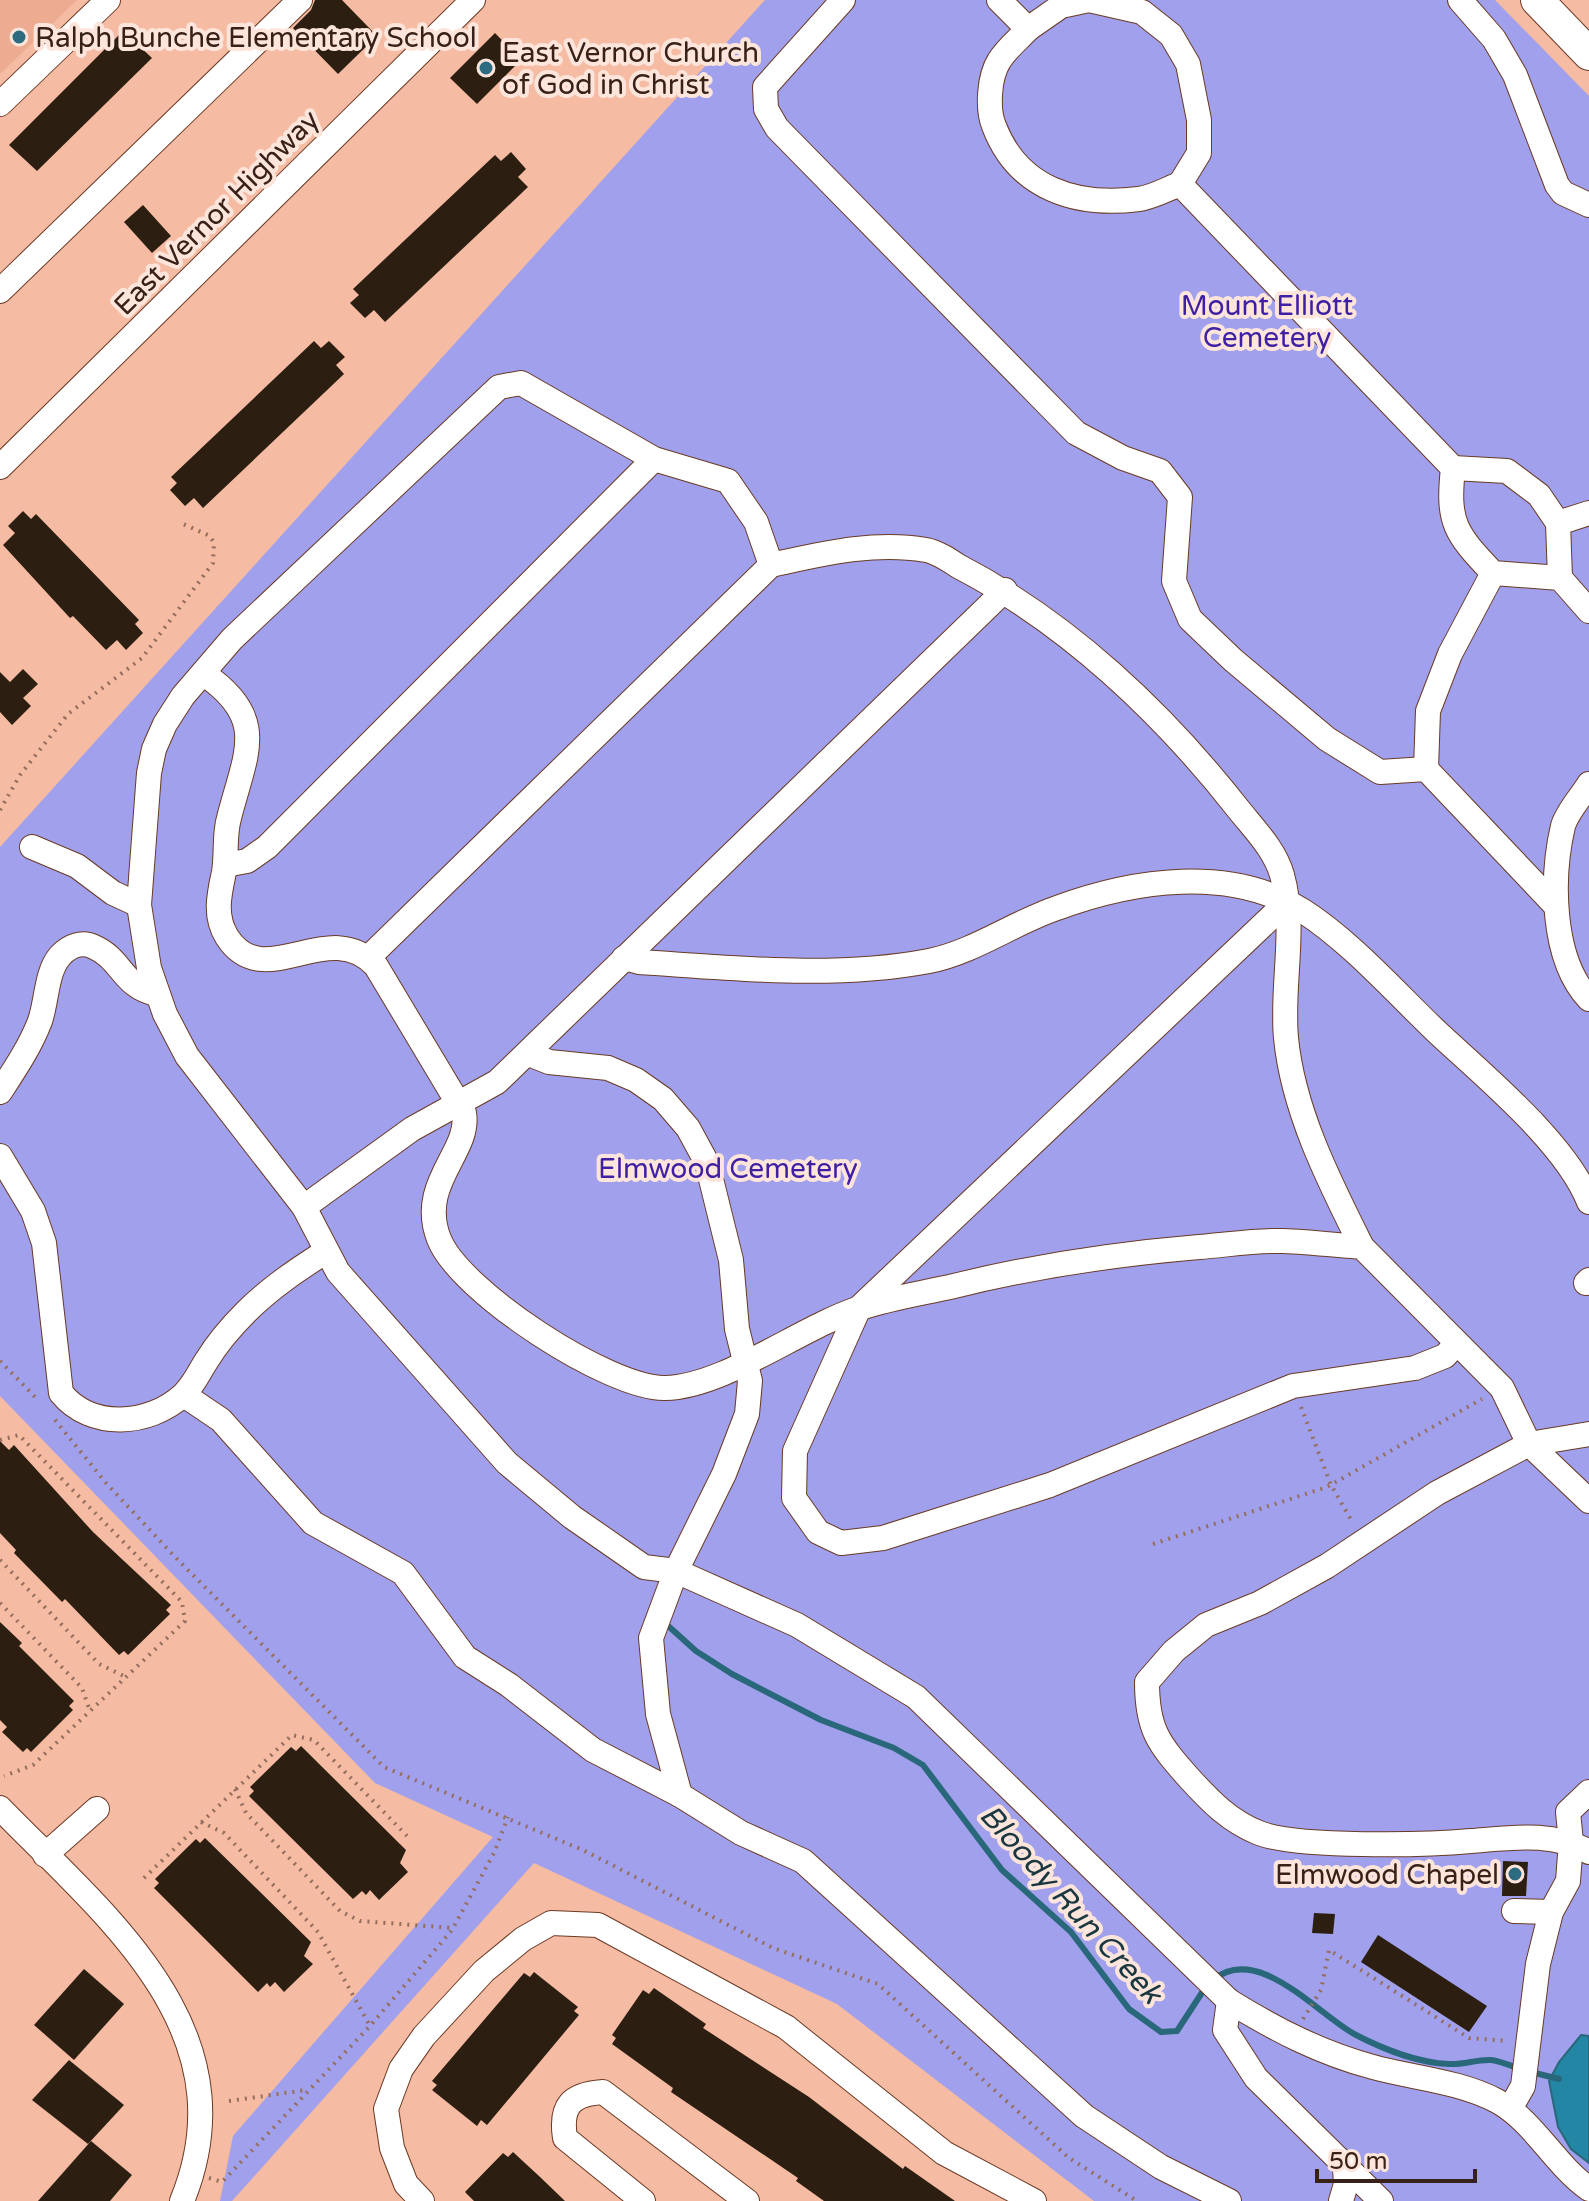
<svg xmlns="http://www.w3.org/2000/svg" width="1589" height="2201" viewBox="0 0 1589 2201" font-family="'Varela Round',sans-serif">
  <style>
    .built { fill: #edac91 }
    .green { fill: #a0a0ec }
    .water { fill: #2386a4; stroke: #29687a; stroke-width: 2 }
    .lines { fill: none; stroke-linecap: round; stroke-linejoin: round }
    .stream { stroke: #29687a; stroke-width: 6 }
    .building { fill: #2c1e10 }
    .minor-casing { stroke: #6a3a25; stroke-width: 26 }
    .major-casing { stroke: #6a3a25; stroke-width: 34 }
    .path { stroke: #946d5c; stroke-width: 4; stroke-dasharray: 2 6; stroke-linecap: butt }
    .minor { stroke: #fff; stroke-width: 24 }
    .major { stroke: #fff; stroke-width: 32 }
    .poi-dot { fill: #2c6b80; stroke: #fde5db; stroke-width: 3 }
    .labels { text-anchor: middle; stroke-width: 8; stroke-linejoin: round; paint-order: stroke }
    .poi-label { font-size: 28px; fill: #372118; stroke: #fde5db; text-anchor: start }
    .street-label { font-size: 28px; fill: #372118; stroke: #fde5db }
    .park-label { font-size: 28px; fill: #3f20a4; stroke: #fde5db }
    .water-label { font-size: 30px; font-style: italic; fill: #1a3741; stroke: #fde5db }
  </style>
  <rect width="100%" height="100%" fill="#f5bba3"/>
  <path class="built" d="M0,0H77L0,74Z"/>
  <path class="green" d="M765,0H1495L1589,96V2201H1094L837,2004L534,1863L232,2201H220L233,2136L493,1837L375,1783L0,1396V847Z"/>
  <path class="water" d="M1581,2035L1589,2036V2163L1571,2149L1558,2127L1549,2081L1559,2062Z"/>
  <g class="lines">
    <g class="stream">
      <path d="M666,1624L696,1651L732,1674L821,1720L894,1748L923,1765L1002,1870L1071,1932L1129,2009L1161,2032L1177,2031L1205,1988"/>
      <path d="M1213,1980C1258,1942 1319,2016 1356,2035C1383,2049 1419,2063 1449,2064C1463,2065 1478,2059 1491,2060C1500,2061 1512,2066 1520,2069"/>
      <path d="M1531,2072L1559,2079"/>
    </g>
  </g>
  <g class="building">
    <path d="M315,0H342L377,36L338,74L293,28L311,10Z"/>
    <path d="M123,31L152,58L37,171L9,145Z"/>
    <path d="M495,33L521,60L477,104L450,78Z"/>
    <path d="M511,152L526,169L518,177L528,187L385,322L374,310L365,318L350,303L359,295L353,289L495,155L501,161Z"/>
    <path d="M143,205L171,236L152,253L124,222Z"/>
    <path d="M314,341L321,348L329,341L345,357L336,365L344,374L203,508L194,498L185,506L170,490L177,483L171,477Z"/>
    <path d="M23,511L31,519L36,514L139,620L135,624L143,633L126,650L117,640L106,650L73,616L70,618L3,545L15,533L8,526Z"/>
    <path d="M23,669L38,684L23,698L31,706L12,725L0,712V672L10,682Z"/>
    <path d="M0,1441L9,1450L14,1445L93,1532L171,1605L166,1610L170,1614L128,1655L124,1651L119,1655L65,1599L62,1602L14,1553L16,1550L0,1533Z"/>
    <path d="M0,1622L22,1643L19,1646L74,1701L69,1706L73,1710L31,1752L27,1748L23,1752L2,1732L7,1727L0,1720Z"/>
    <path d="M301,1746L406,1850L400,1863L408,1872L379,1900L370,1890L366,1895L362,1891L353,1899L249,1796L254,1791L250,1787L291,1747L296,1751Z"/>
    <path d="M205,1838L311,1942L304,1956L313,1964L284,1992L275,1982L270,1987L267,1983L258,1992L154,1888L159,1883L155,1879L196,1839L200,1843Z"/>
    <path d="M1503,1861L1528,1862L1526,1896H1502Z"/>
    <path d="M1314,1913L1335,1914L1333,1934L1312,1933Z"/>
    <path d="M1378,1935L1487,2006L1469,2032L1361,1962Z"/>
    <path d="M84,1969L124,2004L74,2060L34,2025Z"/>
    <path d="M534,1972L578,2007L574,2011L579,2015L487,2125L481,2120L477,2126L432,2090L437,2085L432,2081L524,1973L530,1977Z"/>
    <path d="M654,1988L706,2024L703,2028L809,2097L903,2169L905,2166L955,2201H824L796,2181L798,2178L671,2092L673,2088L612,2044L616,2038L612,2035L643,1990L649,1994Z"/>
    <path d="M69,2060L124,2105L88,2144L32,2100Z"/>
    <path d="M91,2141L132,2175L110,2201H38Z"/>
    <path d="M513,2152L539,2176L565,2201H474L465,2192L503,2153L508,2157Z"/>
  </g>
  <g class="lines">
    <defs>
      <g id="minor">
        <path d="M843,0L765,87L766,109L777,128L1076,433L1123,458L1160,471L1180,497L1174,581L1190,619L1233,660L1327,739L1380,772L1426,769L1555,905"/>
        <path d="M999,0L1028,29C1019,39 1006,49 999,61C989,77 987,109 994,126C1018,189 1076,207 1139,199C1153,197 1167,189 1180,184L1453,468C1447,523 1455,533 1493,573L1560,578L1589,611"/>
        <path d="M1460,0L1494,39L1515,75L1557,185L1563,193L1589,205"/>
        <path d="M1028,29L1061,6L1089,0L1142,12L1171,35L1188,64L1199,120V153L1180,184"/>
        <path d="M0,104L108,0"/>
        <path d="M0,291L300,0"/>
        <path d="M0,467L473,0"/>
        <path d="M1453,468L1507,471L1539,495L1558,523L1560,578"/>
        <path d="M1558,523L1589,513"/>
        <path d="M771,565L756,522L728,481L654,459L521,383L499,387L232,639L183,696L165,724L154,749L149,773L139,905L149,968L165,1014L187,1056L304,1207L338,1272L507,1463L572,1517L644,1567L676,1571L797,1625L916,1697L1229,2001C1276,2030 1321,2053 1373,2067C1413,2078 1459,2081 1497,2101C1534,2121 1554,2164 1589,2189"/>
        <path d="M204,674C270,719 245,754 229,818C224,835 227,854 224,872C219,895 214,916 227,937C264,995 328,915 376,966L464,1113C471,1152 417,1183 439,1239C459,1291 609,1389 665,1388C724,1387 801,1327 860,1308C890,1298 923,1293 954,1286C1035,1266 1116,1254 1199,1247C1226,1245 1256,1240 1283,1241C1309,1242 1336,1245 1362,1247L1502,1388L1529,1444L1589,1501"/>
        <path d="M1426,769L1428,711L1450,654L1493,573"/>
        <path d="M1589,784C1581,797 1567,812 1563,826C1551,877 1551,959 1589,999"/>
        <path d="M32,847L77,866L113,893L139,905"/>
        <path d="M225,865L247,861L267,847L654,459"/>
        <path d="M1287,902L859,1308L795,1451L794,1498L818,1532L841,1543L883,1538L1050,1485L1293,1386L1415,1368L1445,1356L1456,1344"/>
        <path d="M368,958L771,565C822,554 873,541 926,550C937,552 949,560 958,566C1068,623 1163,713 1239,810C1255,830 1275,850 1282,875C1297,929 1281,984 1286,1038C1293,1111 1330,1183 1362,1247"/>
        <path d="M624,958L639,962C734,968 834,979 929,961C974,952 1013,923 1057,908C1133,880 1230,865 1303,911C1350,941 1396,993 1437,1032C1484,1076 1566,1143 1589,1202"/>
        <path d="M529,1054L549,1062L608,1068L636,1080L663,1099L688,1128L707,1163L731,1260L737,1329L750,1381L747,1414L724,1474L676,1571L651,1638L658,1714L680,1795"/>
        <path d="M0,1092C15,1069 30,1047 40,1021C47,1001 46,972 60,956C69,946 82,941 94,947C122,959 122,987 157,994"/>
        <path d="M0,1156L33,1211L44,1243L61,1393C91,1430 149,1426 183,1395C194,1385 199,1372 207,1360C218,1342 232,1326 246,1312C270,1288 297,1270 325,1252"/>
        <path d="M304,1207L412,1129L497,1082L1005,590"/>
        <path d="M1586,1283L1589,1280"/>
        <path d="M184,1395L221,1420L313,1523L403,1573L465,1657L509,1685L593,1750L680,1795L741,1833L803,1861L1084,2116L1161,2167L1229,2201"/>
        <path d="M1589,1434L1529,1444L1437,1493L1327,1566L1260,1603L1206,1625L1174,1651L1147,1682C1147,1729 1158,1743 1189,1778C1210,1801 1229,1821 1259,1833C1298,1848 1426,1845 1471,1841C1510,1838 1554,1831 1589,1852"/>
        <path d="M0,1808C105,1916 252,2030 182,2201"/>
        <path d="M45,1855L97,1809"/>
        <path d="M1514,1911L1551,1912"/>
        <path d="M1229,2001L1225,2030L1256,2078L1381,2201"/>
        <path d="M1510,2109L1523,2086L1538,1964L1551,1912L1568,1881L1571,1842L1568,1812L1589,1792"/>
        <path d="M422,2201L406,2184L392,2148L386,2109L401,2069L424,2036L484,1971L523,1939L551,1923L598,1925L786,2027L944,2153L1034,2201"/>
        <path d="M643,2201L565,2138C560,2106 571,2094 603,2092L747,2201"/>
        <path d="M1341,2201L1346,2184L1345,2169"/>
      </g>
      <path id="major" d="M1537,0L1589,54"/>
    </defs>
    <use href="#minor" class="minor-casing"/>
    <use href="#major" class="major-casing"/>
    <g class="path">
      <path d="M0,810L20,775L68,714L142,658L213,563L214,543L210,536L181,523"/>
      <path d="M0,1361L39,1401"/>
      <path d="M1301,1407L1331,1485L1353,1523"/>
      <path d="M55,1420L106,1483L176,1558L384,1767L583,1850L773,1948L878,1984L1069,2158L1137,2201"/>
      <path d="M0,1440L19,1435L182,1602L185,1621L33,1765L4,1776"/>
      <path d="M1153,1544L1327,1487L1482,1399"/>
      <path d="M0,1560L99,1664L126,1677"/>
      <path d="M0,1603L82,1688L90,1711"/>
      <path d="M235,1789L246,1813L340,1911L360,1921L453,1928"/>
      <path d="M201,1822L224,1833L318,1932L370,2026"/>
      <path d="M144,1878L292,1735L314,1740L409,1838"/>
      <path d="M1303,2019L1321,1990L1329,1950L1469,2038L1508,2041"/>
      <path d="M229,2101L306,2090"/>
      <path d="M209,2178L222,2182L370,2026L452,1930L494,1853L508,1817"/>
    </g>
    <use href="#minor" class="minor"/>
    <use href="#major" class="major"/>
  </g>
  <g class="poi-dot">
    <circle cx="19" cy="37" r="8"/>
    <circle cx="486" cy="68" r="8"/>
    <circle cx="1515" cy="1874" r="8"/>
  </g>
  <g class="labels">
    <g class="poi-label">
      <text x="35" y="47">Ralph Bunche Elementary School</text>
      <text x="502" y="62">East Vernor Church<tspan x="502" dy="32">of God in Christ</tspan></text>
      <text x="1499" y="1884" text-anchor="end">Elmwood Chapel</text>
    </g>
    <g class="street-label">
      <text transform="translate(216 212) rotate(-45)" y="10">East Vernor Highway</text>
    </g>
    <g class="park-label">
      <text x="1267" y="315">Mount Elliott<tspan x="1267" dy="32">Cemetery</tspan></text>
      <text x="728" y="1178">Elmwood Cemetery</text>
    </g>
    <g class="water-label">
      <text transform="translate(1071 1904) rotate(48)" y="10">Bloody Run Creek</text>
    </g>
  </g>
  <path d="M1317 2169v12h158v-12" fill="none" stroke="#372118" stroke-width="4"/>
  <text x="1329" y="2169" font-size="24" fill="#372118" stroke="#fde5db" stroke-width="6" paint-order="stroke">50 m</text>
</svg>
